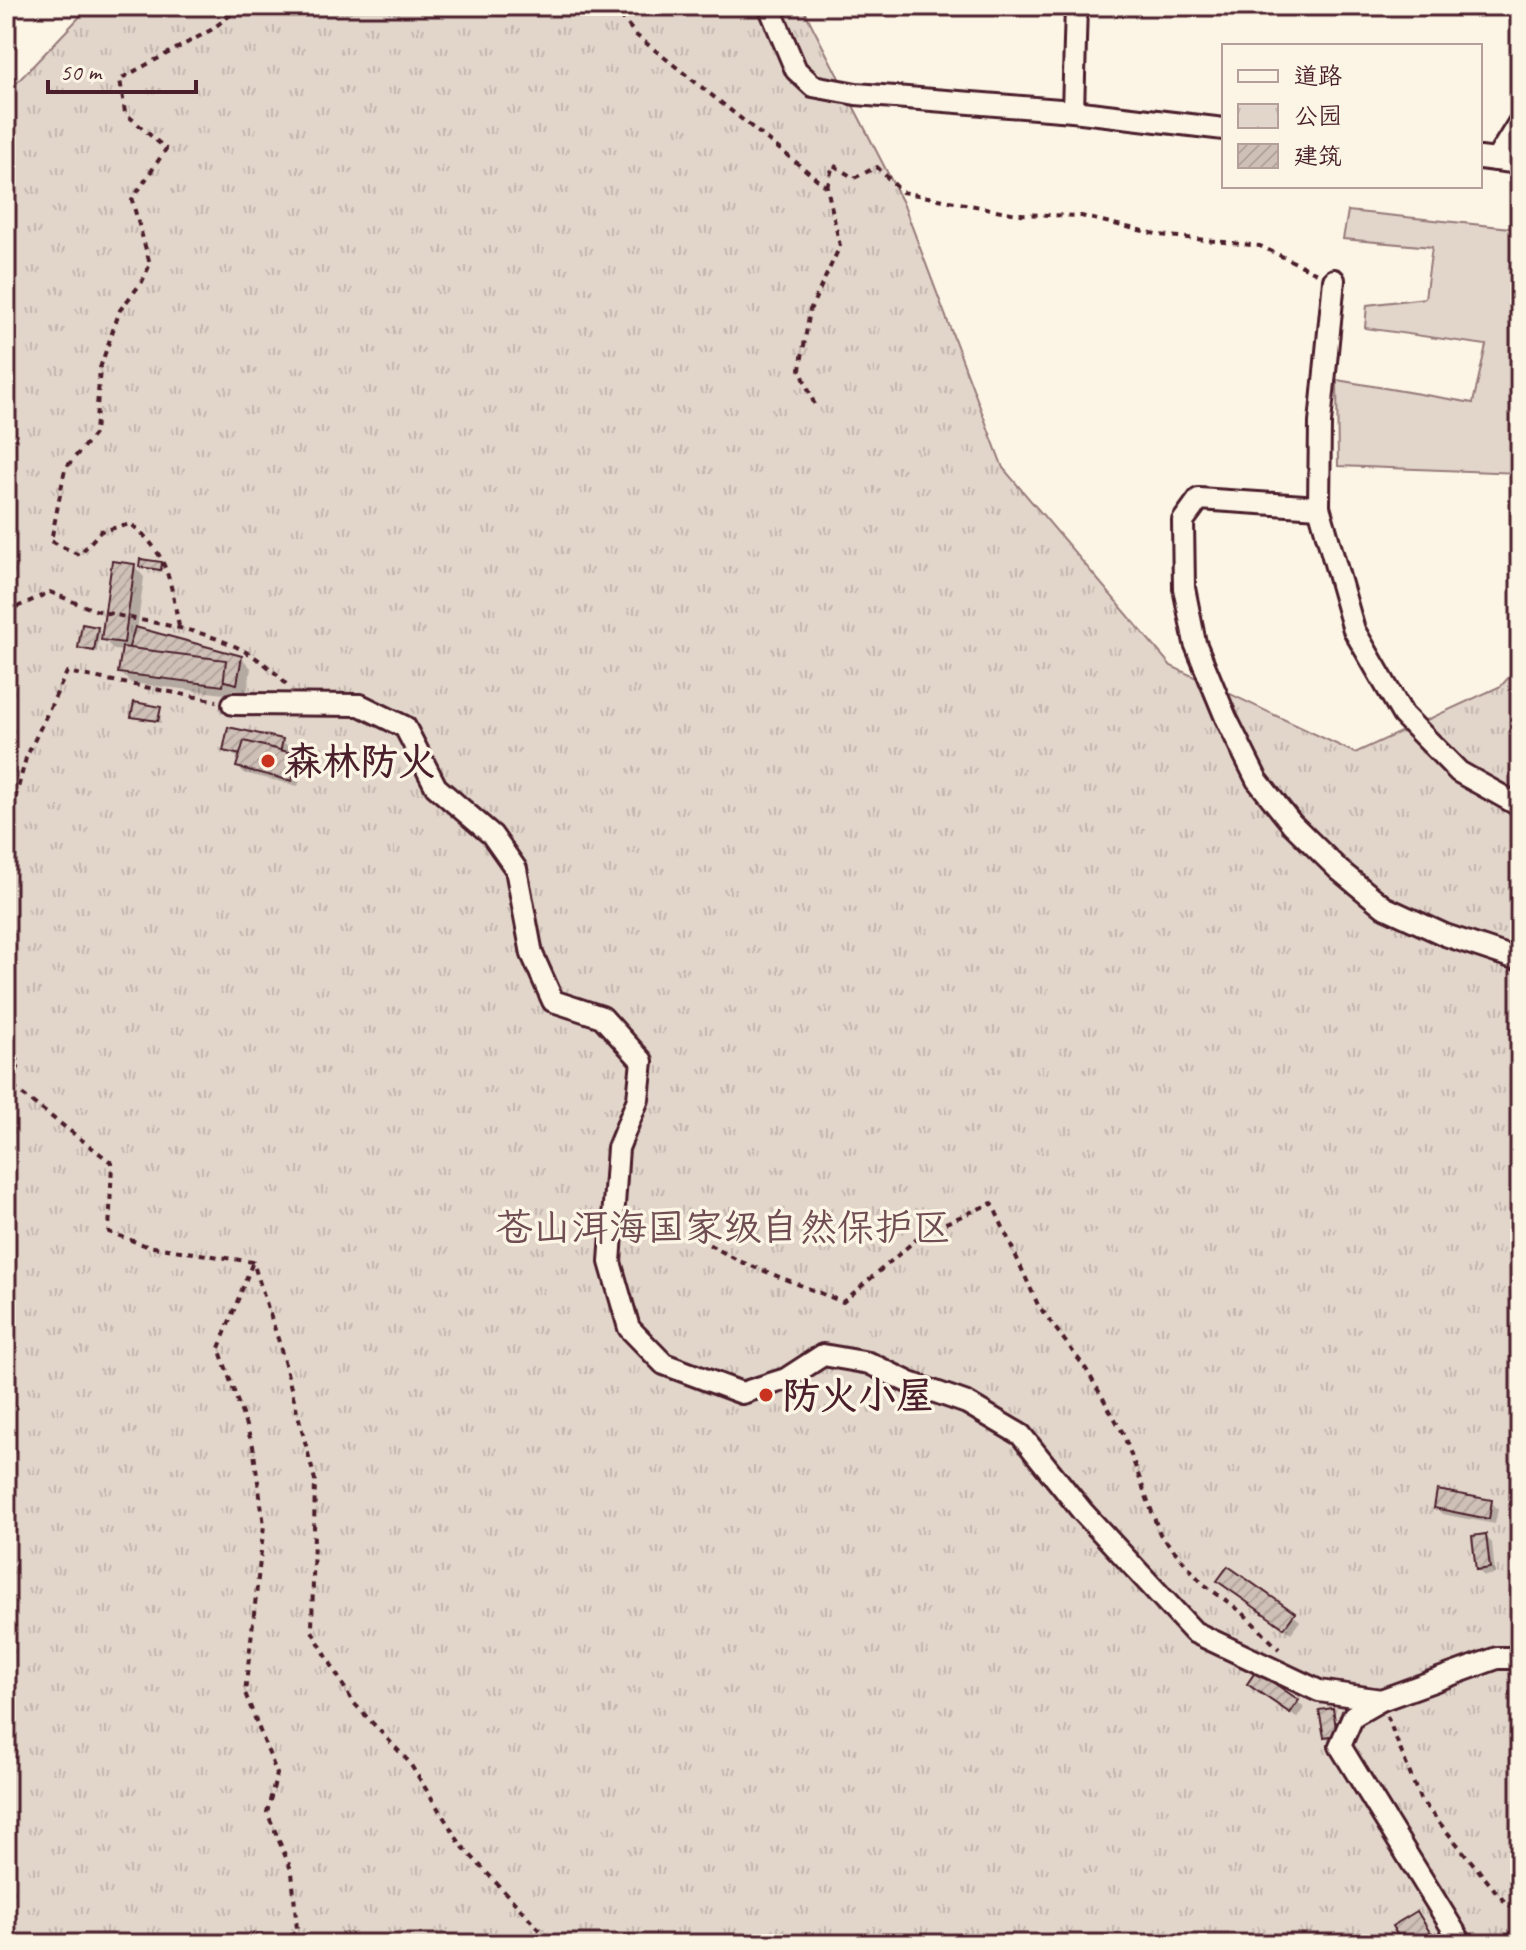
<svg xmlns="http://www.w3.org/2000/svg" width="1526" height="1950" viewBox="0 0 1526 1950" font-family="Caveat,'LXGW WenKai TC',sans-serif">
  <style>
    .grass { fill: #e2d5ca; stroke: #967a7a; stroke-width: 2 }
    .park { fill: url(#park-tufts); stroke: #967a7a; stroke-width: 2 }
    .shadow { fill: #0003 }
    .building { fill: url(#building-hatch); stroke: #4a1f2b; stroke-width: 2 }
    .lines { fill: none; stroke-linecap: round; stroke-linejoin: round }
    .minor-casing { stroke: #4a1f2b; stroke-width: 26 }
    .path { stroke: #4a1f2b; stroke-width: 4; stroke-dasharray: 6 6; stroke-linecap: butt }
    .minor { stroke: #fcf5e5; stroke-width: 20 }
    .poi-dot { fill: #c8321e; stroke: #fcf5e5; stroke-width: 3 }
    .labels { text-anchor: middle; stroke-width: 7; stroke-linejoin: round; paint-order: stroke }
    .poi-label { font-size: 38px; font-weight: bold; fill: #4a1f2b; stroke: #fcf5e5; text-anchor: start }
    .park-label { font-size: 38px; fill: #704c53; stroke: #fcf5e5 }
  </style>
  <defs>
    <pattern id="park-tufts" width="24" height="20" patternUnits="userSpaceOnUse" patternTransform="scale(2)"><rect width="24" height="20" fill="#e2d5ca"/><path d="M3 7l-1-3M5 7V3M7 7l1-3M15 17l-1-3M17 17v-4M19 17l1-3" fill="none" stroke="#c3b6ae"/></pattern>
    <pattern id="building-hatch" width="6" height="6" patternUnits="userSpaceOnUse" patternTransform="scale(2)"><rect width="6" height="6" fill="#cfc0b7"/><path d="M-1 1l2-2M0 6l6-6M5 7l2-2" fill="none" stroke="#b3a59e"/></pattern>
  </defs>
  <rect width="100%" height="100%" fill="#fcf5e5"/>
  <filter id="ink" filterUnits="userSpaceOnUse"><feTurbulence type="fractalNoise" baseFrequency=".0125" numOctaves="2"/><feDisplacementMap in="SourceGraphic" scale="16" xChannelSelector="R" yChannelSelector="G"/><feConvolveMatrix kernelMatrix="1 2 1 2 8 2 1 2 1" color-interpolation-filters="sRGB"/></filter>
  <g filter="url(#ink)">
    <path class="grass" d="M1348,211L1520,229V473L1338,466L1337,380L1473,403L1486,345L1365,328L1367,305L1425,298L1432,247L1343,239Z"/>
    <path class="park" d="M90,6H802L903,203L1003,468L1171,666L1355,753L1501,686L1520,665V1944H6V94Z"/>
    <g class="shadow">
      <path d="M161,564L163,572L141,566Z"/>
      <path d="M134,566L144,577L137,630L241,657L251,668L247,693L234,690L233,695L131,683L120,672L123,651L114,650L103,639Z"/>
      <path d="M97,629L100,631L97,652L83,650L80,648Z"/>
      <path d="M160,709L161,723L133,716Z"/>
      <path d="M282,741L289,747L287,754L299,757L306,764L298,786L244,773L238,766L240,759L225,750Z"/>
      <path d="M1491,1502L1498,1509L1495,1524L1442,1514L1436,1508Z"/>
      <path d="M1485,1536L1492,1543L1495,1574L1484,1576L1477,1569Z"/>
      <path d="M1220,1581L1293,1615L1300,1621L1291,1633Z"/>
      <path d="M1249,1684L1298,1702L1304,1708L1297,1718Z"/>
      <path d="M1332,1710L1339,1737L1328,1739L1326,1736Z"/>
    </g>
    <g class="building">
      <path d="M140,559L162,562L161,570L139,567Z"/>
      <path d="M112,561L135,564L124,643L101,640Z"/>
      <path d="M82,624L98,627L94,651L78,648Z"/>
      <path d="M135,627L242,656L237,684L126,657Z"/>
      <path d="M122,647L226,660L223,686L118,673Z"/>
      <path d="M134,702L161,707L158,721L131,717Z"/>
      <path d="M228,727L283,739L278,763L223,751Z"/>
      <path d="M244,741L300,755L292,781L236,767Z"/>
      <path d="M1437,1490L1492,1500L1489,1519L1434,1508Z"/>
      <path d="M1486,1534L1490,1568L1476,1570L1472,1536Z"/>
      <path d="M1228,1566L1295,1613L1284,1628L1217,1581Z"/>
      <path d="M1256,1671L1299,1700L1290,1713L1247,1684Z"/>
      <path d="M1333,1708L1337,1735L1324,1737L1319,1710Z"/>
      <path d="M1417,1911L1437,1944H1403L1392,1926Z"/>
      <path d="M1389,1935L1394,1944H1375Z"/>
    </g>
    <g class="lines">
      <defs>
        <g id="minor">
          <path d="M769,6L796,70L813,86L856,94L1073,111L1224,129"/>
          <path d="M1073,111L1076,6"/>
          <path d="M1480,158L1520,163"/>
          <path d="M1496,160L1520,121"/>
          <path d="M1334,280L1320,423L1319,507L1354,630L1403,715L1459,772L1520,806"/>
          <path d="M1319,507L1199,499L1183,521L1184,588L1195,643L1226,718L1257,780L1292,824L1339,870L1384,907L1445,935L1520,960"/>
          <path d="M233,704L360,705L405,727L436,787L492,835L516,869L532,954L553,1001L602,1017L642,1061L638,1099L618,1148L610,1262L629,1328L664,1364L742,1393L786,1379L823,1355L869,1363L910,1383L967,1403L1021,1435L1082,1511L1194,1632L1319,1691L1381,1700"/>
          <path d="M1462,1944L1340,1746L1353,1716L1381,1700L1497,1658H1520"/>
        </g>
      </defs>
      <use href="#minor" class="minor-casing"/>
      <g class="path">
        <path d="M613,6L636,35L827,187L840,246L810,310L800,369L816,408"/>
        <path d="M827,187L833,165L854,178L877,167L902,192L1017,214L1081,216L1160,235L1260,246L1317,273"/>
        <path d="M6,612L50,592C68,599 88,609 107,613C172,628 239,631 286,684"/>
        <path d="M179,626C170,582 169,554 131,524L101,531L79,555L51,541L65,469L95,433L100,368L120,310L142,282L150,264L132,200L166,149L125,113L120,79L211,30L242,6"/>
        <path d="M6,833L26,758L67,672L217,701"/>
        <path d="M6,1048L20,1063L10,1085L112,1163L109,1232L147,1246L253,1262L279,1342L315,1480L312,1631L352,1701L409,1762L461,1845L553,1944"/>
        <path d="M688,1233L739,1261L843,1302L925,1232L992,1203L1038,1305L1086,1369L1123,1433L1160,1534L1202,1583L1243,1613L1279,1649"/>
        <path d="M252,1264L219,1348L253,1446L264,1525L245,1693L277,1774L267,1812L292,1872L297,1930L283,1944"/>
        <path d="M1387,1716L1420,1799L1503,1900L1520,1913"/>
      </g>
      <use href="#minor" class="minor"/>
    </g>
  </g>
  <g class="poi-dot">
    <circle cx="268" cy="761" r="8"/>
    <circle cx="766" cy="1395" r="8"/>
  </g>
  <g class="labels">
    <g class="poi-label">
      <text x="284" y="774">森林防火</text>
      <text x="782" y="1408">防火小屋</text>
    </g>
    <g class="park-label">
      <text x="723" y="1240">苍山洱海国家级自然保护区</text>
    </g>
  </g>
  <rect width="1526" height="1950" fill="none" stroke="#fcf5e5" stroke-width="32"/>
  <rect x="16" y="16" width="1494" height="1918" fill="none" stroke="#4a1f2b" stroke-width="3" filter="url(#ink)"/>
  <rect x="1222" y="44" width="260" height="144" fill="#fcf5e5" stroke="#b59f9b" stroke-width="2"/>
  <rect x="1238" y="70" width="40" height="12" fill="#fcf5e5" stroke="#b59f9b" stroke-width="2"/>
  <text x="1294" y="84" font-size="24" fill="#4a1f2b">道路</text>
  <rect x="1238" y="104" width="40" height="24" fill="url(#park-tufts)" stroke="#b59f9b" stroke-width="2"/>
  <text x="1294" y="124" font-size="24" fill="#4a1f2b">公园</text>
  <rect x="1238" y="144" width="40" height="24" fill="url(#building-hatch)" stroke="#b59f9b" stroke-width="2"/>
  <text x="1294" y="164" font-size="24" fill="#4a1f2b">建筑</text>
  <path d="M48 80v12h148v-12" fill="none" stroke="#4a1f2b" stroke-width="4"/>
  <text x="60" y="80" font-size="24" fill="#4a1f2b" stroke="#fcf5e5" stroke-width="6" paint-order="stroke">50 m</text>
</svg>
